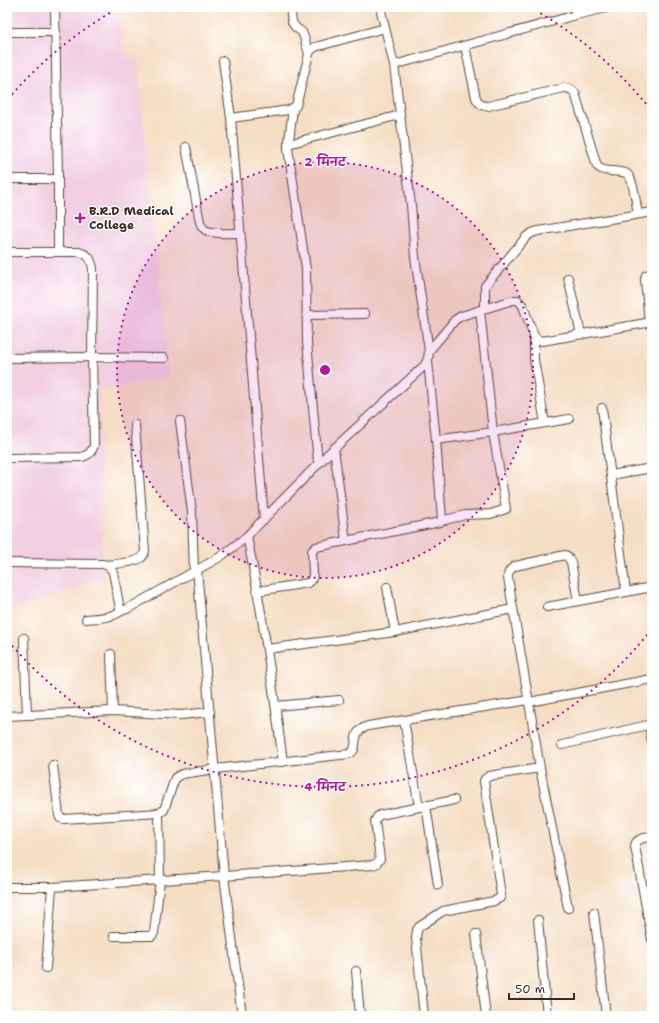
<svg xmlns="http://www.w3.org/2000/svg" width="659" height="1023" viewBox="0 0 659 1023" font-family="'Shantell Sans','Playpen Sans Deva',sans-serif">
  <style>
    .built { fill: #f2cfe1 }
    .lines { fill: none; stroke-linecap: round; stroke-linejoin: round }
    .street-casing { stroke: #574537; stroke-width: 10 }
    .street { stroke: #fff; stroke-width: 8 }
    .ring { fill: none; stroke: #b5179e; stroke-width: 2; stroke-dasharray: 2 4 }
    .poi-dot { fill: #b5179e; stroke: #fff; stroke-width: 1.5 }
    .labels { text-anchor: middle; stroke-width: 3; stroke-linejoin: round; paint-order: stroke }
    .poi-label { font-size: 12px; font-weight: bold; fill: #3b2a1e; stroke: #fff; text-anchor: start }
    .centre { fill: #b5179e; stroke: #fff; stroke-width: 2 }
    .ring-label { font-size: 12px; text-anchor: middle; font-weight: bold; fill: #b5179e; stroke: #fff; stroke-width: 3; stroke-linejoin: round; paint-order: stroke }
  </style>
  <rect width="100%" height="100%" fill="#fff"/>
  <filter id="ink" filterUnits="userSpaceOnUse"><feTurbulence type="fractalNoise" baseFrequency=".025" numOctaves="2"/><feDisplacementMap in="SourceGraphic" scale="8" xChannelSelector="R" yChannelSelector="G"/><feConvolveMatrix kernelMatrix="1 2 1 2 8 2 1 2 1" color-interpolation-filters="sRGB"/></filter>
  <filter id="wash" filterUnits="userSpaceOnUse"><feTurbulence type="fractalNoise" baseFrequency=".012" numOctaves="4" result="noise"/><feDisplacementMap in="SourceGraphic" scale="16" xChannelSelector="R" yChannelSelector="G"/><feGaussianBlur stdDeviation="0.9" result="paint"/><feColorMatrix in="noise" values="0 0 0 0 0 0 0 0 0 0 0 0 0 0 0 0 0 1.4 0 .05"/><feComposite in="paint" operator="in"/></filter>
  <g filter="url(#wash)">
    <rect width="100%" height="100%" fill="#f5dec4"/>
    <path class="built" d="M7,7H117L126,59L137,56L169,377L99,391L103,578L7,612Z"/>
  </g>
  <g filter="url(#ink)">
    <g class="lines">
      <defs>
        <g id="street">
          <path d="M55,7L58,179V252"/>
          <path d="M290,7L292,22L295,27L302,32L304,37L309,54"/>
          <path d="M574,7L576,15"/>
          <path d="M7,32H56"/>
          <path d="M465,46L476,98C479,104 481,106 488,106L564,88C569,88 572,89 575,93L597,166C601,170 605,171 611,171C616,172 623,171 627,174C634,179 636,205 638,214"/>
          <path d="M223,61L231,118L264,519"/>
          <path d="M394,65L576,15L611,7"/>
          <path d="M293,109L288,148L306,269L307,342L318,463"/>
          <path d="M231,118L289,110L296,106L309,54L311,50L315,47L385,28"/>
          <path d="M288,144L400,115"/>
          <path d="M186,147L200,222C201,224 201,226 203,228C209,235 231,233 240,233"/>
          <path d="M7,179H58"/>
          <path d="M7,252H79C89,255 91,258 93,269L92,357L94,446C91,453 88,455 82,457L7,458"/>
          <path d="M568,278L581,334"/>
          <path d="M485,308V286L526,237L532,233L538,231L652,212"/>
          <path d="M307,315L365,314"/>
          <path d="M649,322L645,279L646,275L652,273"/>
          <path d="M534,336V360L545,423"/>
          <path d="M429,351L455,320L461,316L513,300H518L523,306L534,336L537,339L542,341L652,322"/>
          <path d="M7,358L92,357L164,358"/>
          <path d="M602,408L626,592"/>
          <path d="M180,421L192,512L194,571"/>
          <path d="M436,440L493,432L569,419"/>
          <path d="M334,448L346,541"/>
          <path d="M611,475L652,468"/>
          <path d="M441,521L465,515L491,514L506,509L493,432L480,310"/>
          <path d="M247,536C262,611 273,686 283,762"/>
          <path d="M7,563L103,564C108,565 110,567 113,572L120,609L121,611L127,609L220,557L245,538L328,454L425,365C428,360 429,357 429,351L415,257L411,205L394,65L380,7"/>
          <path d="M106,565C114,564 132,563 139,559C143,558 144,555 145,551L135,425"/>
          <path d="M197,569L224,876L242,1016"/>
          <path d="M387,587L395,632"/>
          <path d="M258,591L308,583L311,581L313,576L312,551L316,547L440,522L442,519L436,440L428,361"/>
          <path d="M547,607L652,587"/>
          <path d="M86,619C97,618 112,618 121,611"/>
          <path d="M24,638L27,715"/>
          <path d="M267,649L395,632L513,609"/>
          <path d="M111,654L113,711"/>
          <path d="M529,702L652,679"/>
          <path d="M276,706L339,700"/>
          <path d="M7,716L113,711L181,715L210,712"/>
          <path d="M404,720L419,807"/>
          <path d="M649,725L652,743"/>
          <path d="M562,745L652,724"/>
          <path d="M53,765L59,815L60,818L64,819L159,813L164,810L175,778L178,776L182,774L215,769L349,754C362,748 347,733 368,726L529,700"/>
          <path d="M426,805L438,885"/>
          <path d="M652,837C645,838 636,838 635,846L652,940"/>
          <path d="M7,887H52L224,876L372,865L376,864L380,859L375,821L377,817L380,815L454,800"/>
          <path d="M568,908L540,768L508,578C508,572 509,570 515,566L565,555L567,556L571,562L578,601"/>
          <path d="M594,912L606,1016"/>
          <path d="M538,920L547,1016"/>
          <path d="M476,934L486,1016"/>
          <path d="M114,936H152L154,933L160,880L159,813"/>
          <path d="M46,968L52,887"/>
          <path d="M356,971L360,1016"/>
          <path d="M424,1016L416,938L417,930L419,927L443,911L494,901L500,898L501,895L484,781L485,779L489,776L540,768"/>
        </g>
      </defs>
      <use href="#street" class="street-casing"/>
      <use href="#street" class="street"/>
    </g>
  </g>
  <circle cx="325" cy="370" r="208" fill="#b5179e" fill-opacity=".12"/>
  <g class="ring">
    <circle cx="325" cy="370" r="208"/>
    <path d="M651 630A417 417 0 0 1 8 641M8 99A417 417 0 0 1 120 7M530 7A417 417 0 0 1 651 110"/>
  </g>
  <path class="poi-dot" d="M78 212h4v4h4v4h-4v4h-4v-4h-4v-4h4z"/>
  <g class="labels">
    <g class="poi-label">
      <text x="89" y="215">B.R.D Medical<tspan x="89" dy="14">College</tspan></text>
    </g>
  </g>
  <circle cx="325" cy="370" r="6" class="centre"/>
  <g class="ring-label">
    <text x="325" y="166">2 मिनट</text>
    <text x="325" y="791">4 मिनट</text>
  </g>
  <rect width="659" height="1023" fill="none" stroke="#fff" stroke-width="24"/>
  <path d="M509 993v6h65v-6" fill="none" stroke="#3b2a1e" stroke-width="2"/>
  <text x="515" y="993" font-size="12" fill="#3b2a1e" stroke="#ffffff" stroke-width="3" paint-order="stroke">50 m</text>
</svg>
